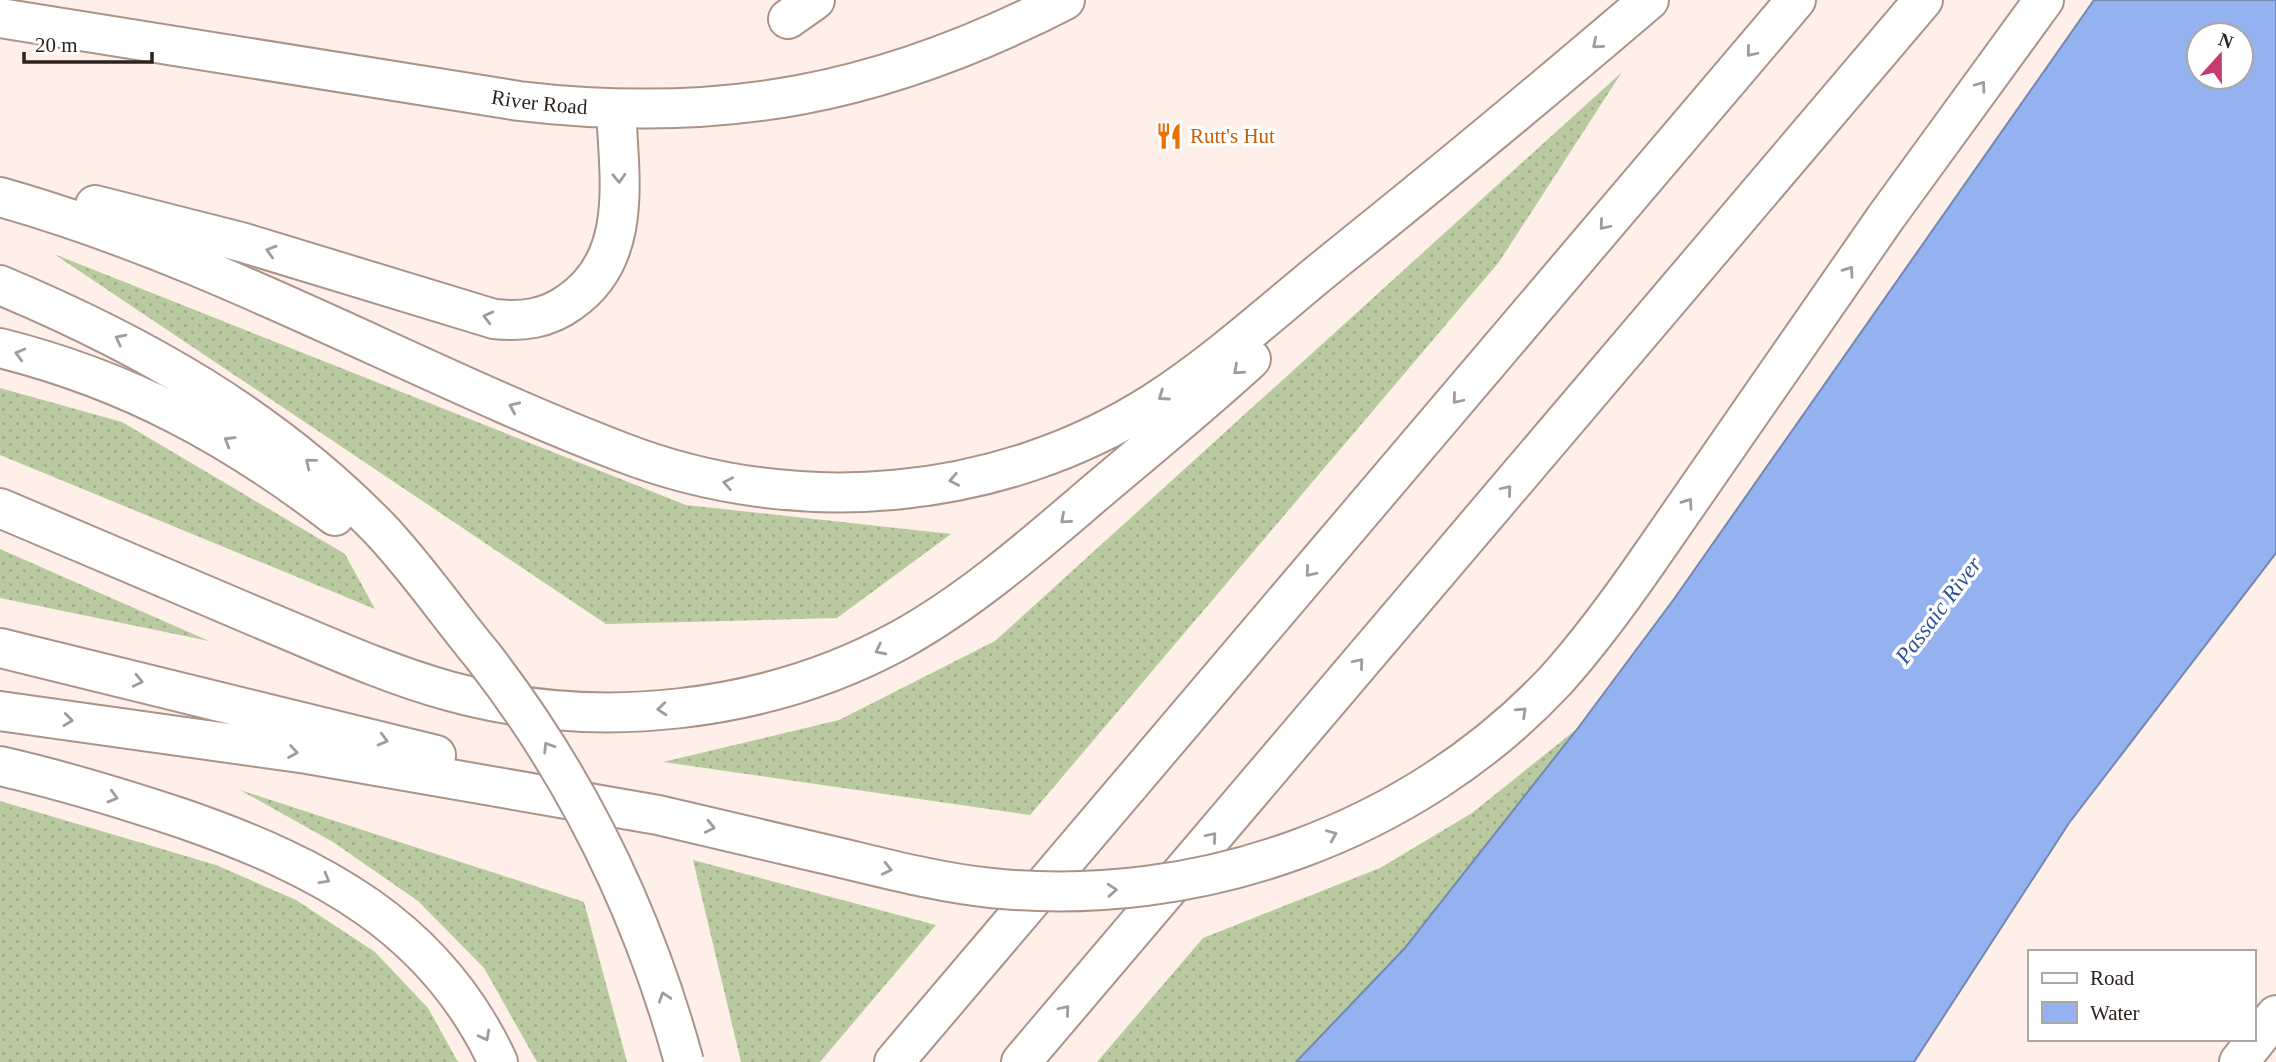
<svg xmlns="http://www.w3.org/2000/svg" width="2276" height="1062" viewBox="0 0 2276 1062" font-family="Georgia,serif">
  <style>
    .grass { fill: url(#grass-dots) }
    .water { fill: #94b2ef; stroke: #7587b1; stroke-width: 2; fill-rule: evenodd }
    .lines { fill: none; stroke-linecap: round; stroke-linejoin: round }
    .minor-casing { stroke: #aa948a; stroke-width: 42 }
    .tertiary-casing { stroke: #aa948a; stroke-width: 42 }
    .primary-casing { stroke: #aa948a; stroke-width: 42 }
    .motorway-casing { stroke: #aa948a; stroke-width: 42 }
    .minor { stroke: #fff; stroke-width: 38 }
    .tertiary { stroke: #fff; stroke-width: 38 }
    .primary { stroke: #fff; stroke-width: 38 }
    .motorway { stroke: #fff; stroke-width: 38 }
    .motorway-bridge-casing { stroke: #aa948a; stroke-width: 42; stroke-linecap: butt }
    .motorway-bridge { stroke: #fff; stroke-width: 38 }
    .oneway { stroke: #a09c9a }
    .labels { text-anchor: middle; stroke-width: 7; stroke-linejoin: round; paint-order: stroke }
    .street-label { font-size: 21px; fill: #2c231f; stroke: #fff }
    .food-label { font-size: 21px; fill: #c56008; stroke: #fff; text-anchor: start }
    .water-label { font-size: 23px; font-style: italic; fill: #315199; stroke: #fff }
  </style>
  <defs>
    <pattern id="grass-dots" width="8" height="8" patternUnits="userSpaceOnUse" patternTransform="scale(1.75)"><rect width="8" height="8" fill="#b9caa0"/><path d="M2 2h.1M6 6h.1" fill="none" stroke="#9fad89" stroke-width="1.8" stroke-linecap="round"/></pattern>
  </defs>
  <rect width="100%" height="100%" fill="#feefe9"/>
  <g class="grass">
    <path d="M1622,72L1499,262L1030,815L663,762L839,720L995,641Z"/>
    <path d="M54,254L686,505L951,534L837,618L606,624Z"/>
    <path d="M0,388L122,422L345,554L375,609L0,455Z"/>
    <path d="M0,549L209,641L0,598Z"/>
    <path d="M1578,728L1404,949L1296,1062H1097L1203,938L1380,868L1472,813Z"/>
    <path d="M240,790L584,902L627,1062H537L484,968L418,901L333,842Z"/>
    <path d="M0,801L216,865L296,900L375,952L428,1008L458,1062H0Z"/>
    <path d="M693,860L936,925L820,1062H741Z"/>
  </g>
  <path class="water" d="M2094,0H2276V553L2069,823L1914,1062H1296L1404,949L1578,728L1674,599ZM2199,35H2241V77H2199Z"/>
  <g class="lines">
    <defs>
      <path id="minor" d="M788,19L815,0"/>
      <g id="tertiary">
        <path id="s1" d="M0,18L519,101C723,125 883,94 1065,0"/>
      </g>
      <path id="primary" d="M2239,1062L2276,1015"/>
      <g id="motorway">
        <path d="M0,197C217,258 414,373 624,453C796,519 999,502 1155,402C1220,360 1278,306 1339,257C1444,173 1547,87 1649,0"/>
        <path d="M95,205L241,242L494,319C522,322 547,319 570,302C634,258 619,177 616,109"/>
        <path d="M0,285C141,344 271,417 379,528C417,568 448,614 483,656"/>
        <path d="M0,348C128,380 231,436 335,516"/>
        <path d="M0,508C86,545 173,581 259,618C322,644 384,673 449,691C596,732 766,713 900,640C972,600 1034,545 1096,492C1148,448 1201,405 1251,359"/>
        <path d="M1649,559L1886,217L2044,0"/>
        <path d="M0,648L436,755"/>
        <path d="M0,711L307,754L658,815L820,853"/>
        <path d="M0,766C62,780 124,799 184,819C319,866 435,926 498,1062"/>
        <path d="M894,1062L1796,0"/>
        <path d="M1021,1062L1923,0"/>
      </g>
    </defs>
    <use href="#minor" class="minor-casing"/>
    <use href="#tertiary" class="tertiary-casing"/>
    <use href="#primary" class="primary-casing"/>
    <use href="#motorway" class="motorway-casing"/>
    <use href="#minor" class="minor"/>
    <use href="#tertiary" class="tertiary"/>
    <use href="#primary" class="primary"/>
    <use href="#motorway" class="motorway"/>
    <defs>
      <g id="motorway-bridge">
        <path d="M483,656C577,777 644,915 684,1062"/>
        <path d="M820,853C877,866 933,882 991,888C1198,909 1413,833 1556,680C1590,642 1620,601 1649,559"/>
      </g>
    </defs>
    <use href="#motorway-bridge" class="motorway-bridge-casing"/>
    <use href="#motorway-bridge" class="motorway-bridge"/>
  </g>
  <defs><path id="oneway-chevron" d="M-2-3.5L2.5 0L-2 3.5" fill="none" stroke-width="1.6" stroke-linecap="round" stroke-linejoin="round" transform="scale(1.75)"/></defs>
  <g class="oneway">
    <use href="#oneway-chevron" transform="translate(1597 44) rotate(140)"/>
    <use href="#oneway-chevron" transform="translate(1751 52) rotate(130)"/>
    <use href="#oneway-chevron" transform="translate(1981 86) rotate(-54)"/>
    <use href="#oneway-chevron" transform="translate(619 178) rotate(88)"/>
    <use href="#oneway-chevron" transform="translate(1604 225) rotate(130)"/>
    <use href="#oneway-chevron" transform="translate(271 251) rotate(-163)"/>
    <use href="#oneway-chevron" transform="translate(1849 271) rotate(-55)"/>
    <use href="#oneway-chevron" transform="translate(488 317) rotate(-166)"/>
    <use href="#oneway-chevron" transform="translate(120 339) rotate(-153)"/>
    <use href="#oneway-chevron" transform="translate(20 354) rotate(-165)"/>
    <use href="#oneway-chevron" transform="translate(1238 370) rotate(138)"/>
    <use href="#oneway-chevron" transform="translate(1163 396) rotate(145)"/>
    <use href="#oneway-chevron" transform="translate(1457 399) rotate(130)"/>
    <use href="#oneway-chevron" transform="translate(514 407) rotate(-156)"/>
    <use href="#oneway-chevron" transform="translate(229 441) rotate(-149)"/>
    <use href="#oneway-chevron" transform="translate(310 463) rotate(-141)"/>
    <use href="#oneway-chevron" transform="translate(954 480) rotate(169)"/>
    <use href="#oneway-chevron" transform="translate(728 483) rotate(-169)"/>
    <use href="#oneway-chevron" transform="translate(1507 490) rotate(-50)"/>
    <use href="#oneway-chevron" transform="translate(1688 503) rotate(-55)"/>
    <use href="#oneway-chevron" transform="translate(1065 519) rotate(139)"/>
    <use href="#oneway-chevron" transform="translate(1310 572) rotate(130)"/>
    <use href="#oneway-chevron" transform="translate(880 650) rotate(154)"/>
    <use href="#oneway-chevron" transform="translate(1359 663) rotate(-50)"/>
    <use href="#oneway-chevron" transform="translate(138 681) rotate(13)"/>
    <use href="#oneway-chevron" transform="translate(662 709) rotate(175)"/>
    <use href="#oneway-chevron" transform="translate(1522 712) rotate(-43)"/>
    <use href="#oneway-chevron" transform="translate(68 720) rotate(7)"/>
    <use href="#oneway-chevron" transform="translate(383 740) rotate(15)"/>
    <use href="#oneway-chevron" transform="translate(548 747) rotate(-122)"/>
    <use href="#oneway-chevron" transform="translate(293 752) rotate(9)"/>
    <use href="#oneway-chevron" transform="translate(113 797) rotate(16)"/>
    <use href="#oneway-chevron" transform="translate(710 827) rotate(13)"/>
    <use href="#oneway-chevron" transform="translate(1332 835) rotate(-23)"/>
    <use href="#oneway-chevron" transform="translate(1212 837) rotate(-50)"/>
    <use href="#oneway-chevron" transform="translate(887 869) rotate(13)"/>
    <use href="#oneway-chevron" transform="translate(325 879) rotate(30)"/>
    <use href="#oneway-chevron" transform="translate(1112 890) rotate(-4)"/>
    <use href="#oneway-chevron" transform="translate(664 997) rotate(-108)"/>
    <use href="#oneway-chevron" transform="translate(1065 1010) rotate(-50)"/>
    <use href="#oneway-chevron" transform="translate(485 1036) rotate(62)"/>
  </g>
  <defs>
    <symbol id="restaurant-bare" viewBox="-9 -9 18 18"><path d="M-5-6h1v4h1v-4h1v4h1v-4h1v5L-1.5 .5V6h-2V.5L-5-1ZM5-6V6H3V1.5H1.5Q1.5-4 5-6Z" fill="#e8710a" stroke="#fff" stroke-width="2.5" paint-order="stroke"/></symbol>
  </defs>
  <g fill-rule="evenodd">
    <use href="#restaurant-bare" x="1150" y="117" width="38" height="38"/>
  </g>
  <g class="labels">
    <g class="street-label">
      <text dy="7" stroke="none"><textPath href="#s1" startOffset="546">River Road</textPath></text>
    </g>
    <g class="food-label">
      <text x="1190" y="143">Rutt's Hut</text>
    </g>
    <g class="water-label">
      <text transform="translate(1938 610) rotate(-53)" y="8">Passaic River</text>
    </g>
  </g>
  <rect x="2028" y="950" width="228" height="91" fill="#ffffff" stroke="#aba7a5" stroke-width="2"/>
  <rect x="2042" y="973" width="35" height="10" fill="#ffffff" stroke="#aba7a5" stroke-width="2"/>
  <text x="2090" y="985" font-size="21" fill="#2c231f">Road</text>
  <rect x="2042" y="1002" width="35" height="21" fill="#94b2ef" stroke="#aba7a5" stroke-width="2"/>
  <text x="2090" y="1020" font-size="21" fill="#2c231f">Water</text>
  <g transform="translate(2220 56) rotate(21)"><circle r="33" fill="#ffffff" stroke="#aba7a5" stroke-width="2"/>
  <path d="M0-5L12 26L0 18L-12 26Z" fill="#c53b71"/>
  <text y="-10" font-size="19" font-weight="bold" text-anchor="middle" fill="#2c231f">N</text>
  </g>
  <path d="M24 52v10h128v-10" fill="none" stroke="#2c231f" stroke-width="3.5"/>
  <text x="35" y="52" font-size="21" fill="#2c231f" stroke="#ffffff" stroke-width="5" paint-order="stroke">20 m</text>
</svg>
